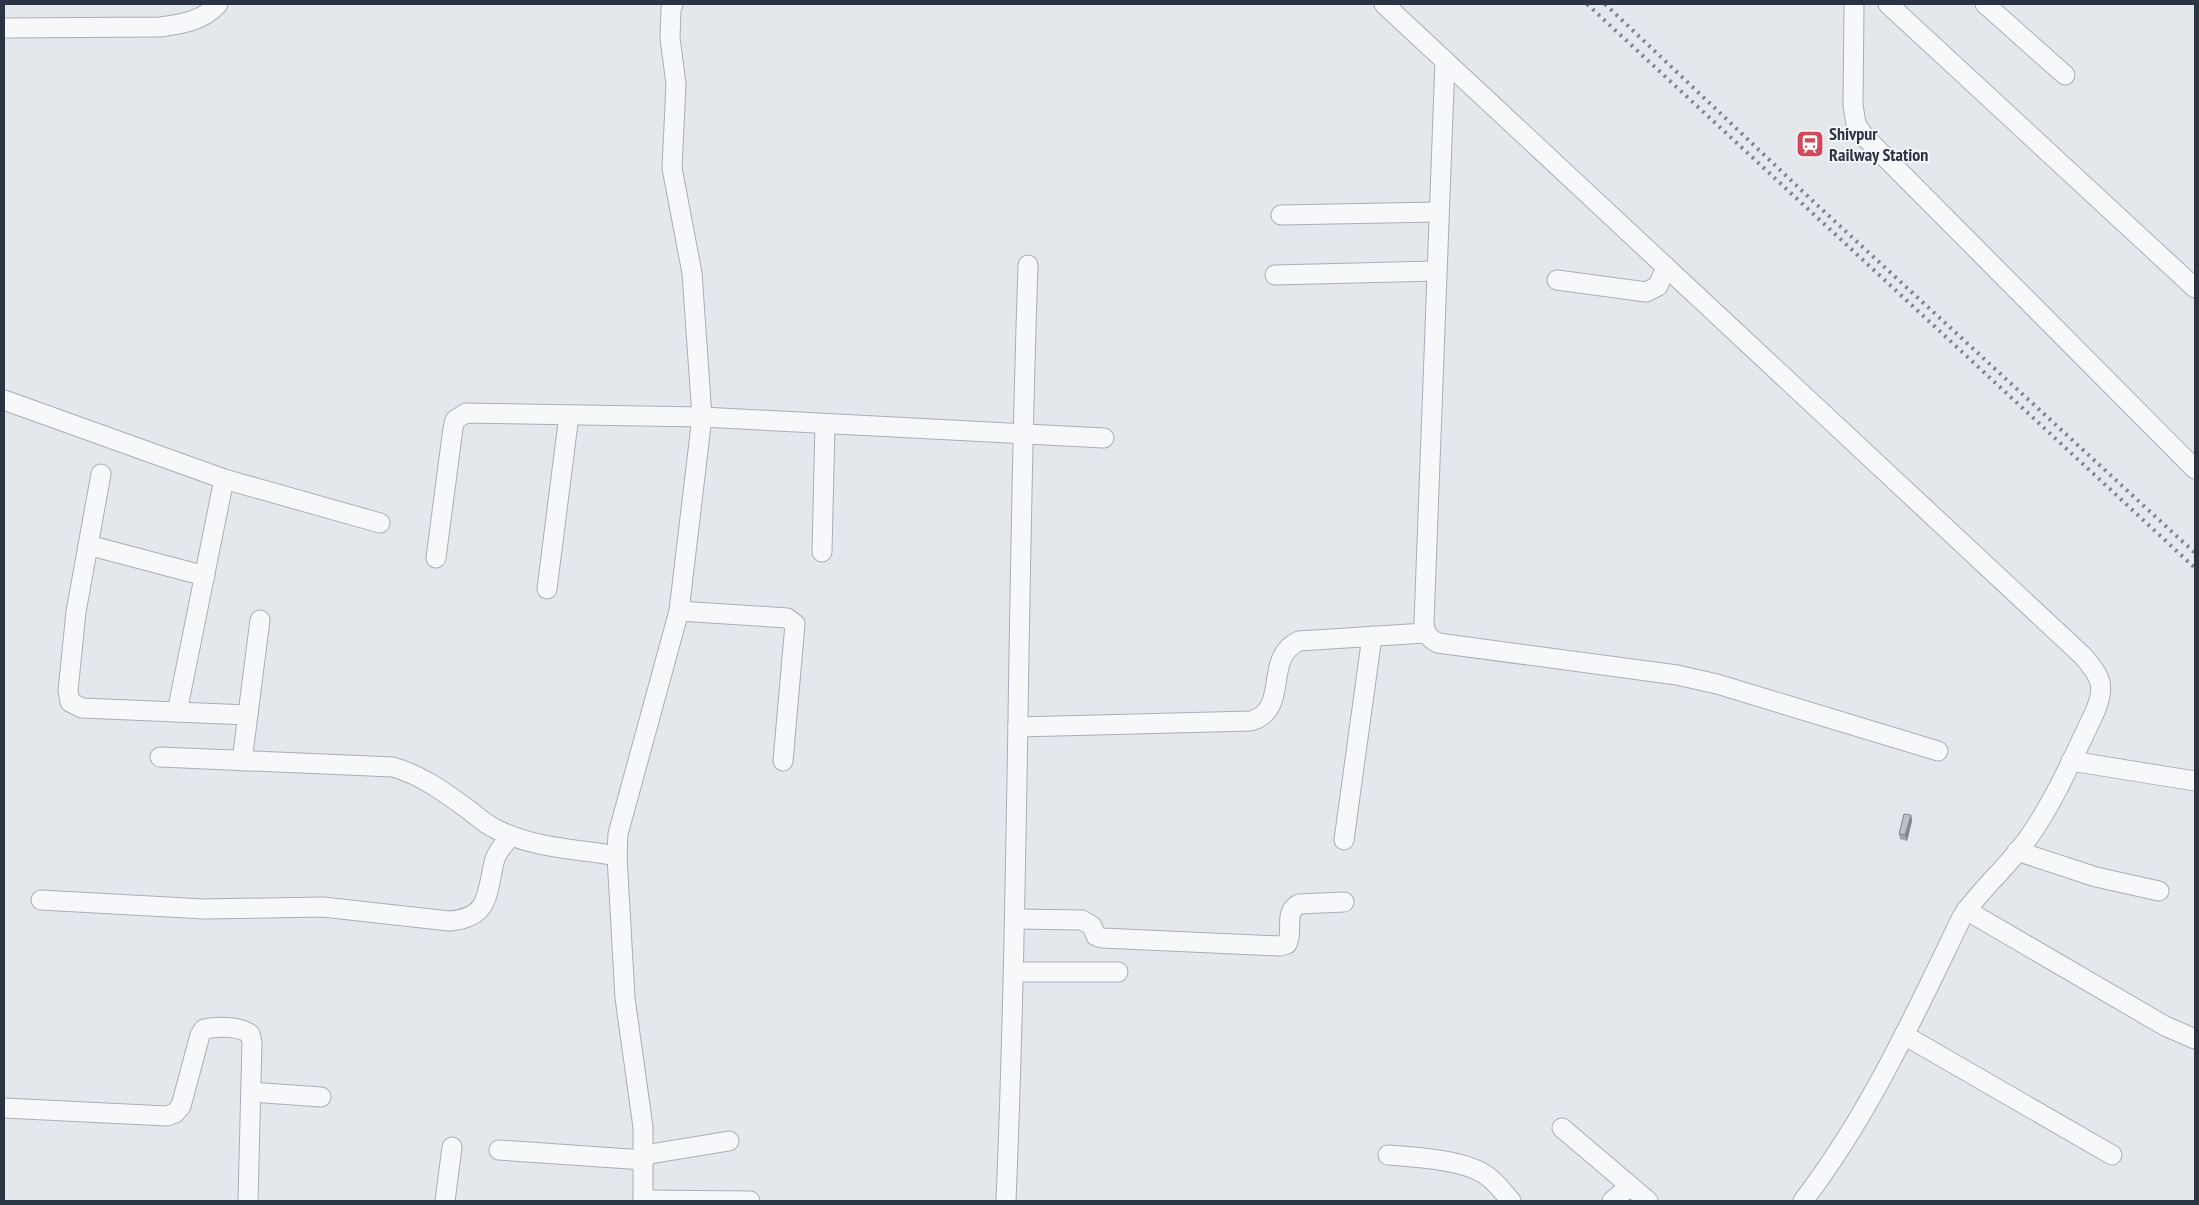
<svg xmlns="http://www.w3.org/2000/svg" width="2199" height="1205" viewBox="0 0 2199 1205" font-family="'PT Sans Narrow',sans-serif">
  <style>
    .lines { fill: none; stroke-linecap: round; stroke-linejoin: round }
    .minor-casing { stroke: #a9aeb7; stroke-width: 21 }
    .minor { stroke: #f7f8fa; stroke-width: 19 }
    .rail { stroke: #7d8696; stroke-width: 4; stroke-dasharray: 2.5 5; stroke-linecap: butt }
    .wall { fill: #a1a5ae }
    .shaded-wall { fill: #83868d }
    .building { fill: #bbc0ca; stroke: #83868d }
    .labels { text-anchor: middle; stroke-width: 4; stroke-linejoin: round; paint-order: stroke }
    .poi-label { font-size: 18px; font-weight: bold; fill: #2b3445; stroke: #f4f6f9; text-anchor: start }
  </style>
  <rect width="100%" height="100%" fill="#e4e7ec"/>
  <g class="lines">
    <defs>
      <g id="minor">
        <path d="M1384,4L2083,656C2102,678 2106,687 2094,714C2074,755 2055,800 2029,837C2009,866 1981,888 1962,917C1915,1014 1869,1115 1803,1201"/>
        <path d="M1854,4L1853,105L1856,124L1864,136L2195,469"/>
        <path d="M1888,4L2195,288"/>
        <path d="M1985,4L2065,75"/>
        <path d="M4,28L160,27C182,24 203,21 218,4"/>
        <path d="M1445,61L1424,623C1425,633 1428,638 1438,643L1677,675L1717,684L1938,751"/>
        <path d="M1281,215L1438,212"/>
        <path d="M1275,275L1436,271"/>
        <path d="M1557,280L1646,292L1658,286L1666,267"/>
        <path d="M4,400L224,479L380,523"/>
        <path d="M101,474L76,612L68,691L70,702L82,708L248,715"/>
        <path d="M88,545L205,576"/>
        <path d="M822,552L825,424"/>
        <path d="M436,558L453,428L455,420L466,413L702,417L1104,438"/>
        <path d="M547,589L569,415"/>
        <path d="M679,611L787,618L795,624L783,761"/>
        <path d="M177,712L224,479"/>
        <path d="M1018,727L1251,721C1291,709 1262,658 1299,641L1425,633"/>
        <path d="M160,757L393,767C423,776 444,792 469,810C477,816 485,824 494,828C530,848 577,849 617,856"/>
        <path d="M242,761L260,620"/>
        <path d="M2071,761L2195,781"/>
        <path d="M1344,840L1372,636"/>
        <path d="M2017,851L2096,877L2159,891"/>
        <path d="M41,900L204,909L323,907L449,921C492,918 486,891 495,859C498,850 505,843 511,836"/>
        <path d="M1966,910L2165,1026L2195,1039"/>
        <path d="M1015,919L1082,920L1092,926L1096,936L1102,938L1280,946L1287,944C1294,931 1283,912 1299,904L1344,902"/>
        <path d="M1015,972H1118"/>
        <path d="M1904,1035L2112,1155"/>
        <path d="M251,1092L321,1097"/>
        <path d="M4,1108L167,1116L175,1113L181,1106L200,1035L204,1029C217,1026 239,1026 250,1034L252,1042L248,1201"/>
        <path d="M1562,1128L1648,1201"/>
        <path d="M499,1150L644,1160"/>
        <path d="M644,1155L729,1141"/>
        <path d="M1388,1155C1415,1157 1466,1160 1487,1176C1496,1182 1504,1193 1511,1201"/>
        <path d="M643,1200L750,1201"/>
        <path d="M445,1201L452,1147"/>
        <path d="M643,1201V1127L625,998L617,856L618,834L679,611L702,417L692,273L672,168L676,84L670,38L671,9L673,4"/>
        <path d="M1006,1201C1019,889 1017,577 1028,265"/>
        <path d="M1612,1201L1630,1186"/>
      </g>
    </defs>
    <use href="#minor" class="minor-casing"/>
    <use href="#minor" class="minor"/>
    <g class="rail">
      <path d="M1587,4L2195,568"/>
      <path d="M1605,4L1816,204L2195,553"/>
    </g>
  </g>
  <path class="wall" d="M1911,815L1912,821L1907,841L1900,839L1899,834Z"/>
  <path class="shaded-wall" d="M1911,815L1912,821L1907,841L1905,835Z"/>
  <path class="building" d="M1904,814L1911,815L1905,835L1899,834Z"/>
  <defs>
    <symbol id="station-square" viewBox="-11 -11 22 22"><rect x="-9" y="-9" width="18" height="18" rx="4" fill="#d1495b" stroke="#f4f6f9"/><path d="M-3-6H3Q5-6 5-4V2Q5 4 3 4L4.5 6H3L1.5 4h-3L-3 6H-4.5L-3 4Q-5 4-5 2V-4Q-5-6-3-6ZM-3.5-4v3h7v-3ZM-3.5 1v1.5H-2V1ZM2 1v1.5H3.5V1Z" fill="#fff"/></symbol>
  </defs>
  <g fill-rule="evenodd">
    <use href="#station-square" x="1794" y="128" width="32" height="32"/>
  </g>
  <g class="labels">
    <g class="poi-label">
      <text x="1829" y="140">Shivpur<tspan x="1829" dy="21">Railway Station</tspan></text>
    </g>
  </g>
  <rect width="2199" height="1205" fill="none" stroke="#2b3445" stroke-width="10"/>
</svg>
